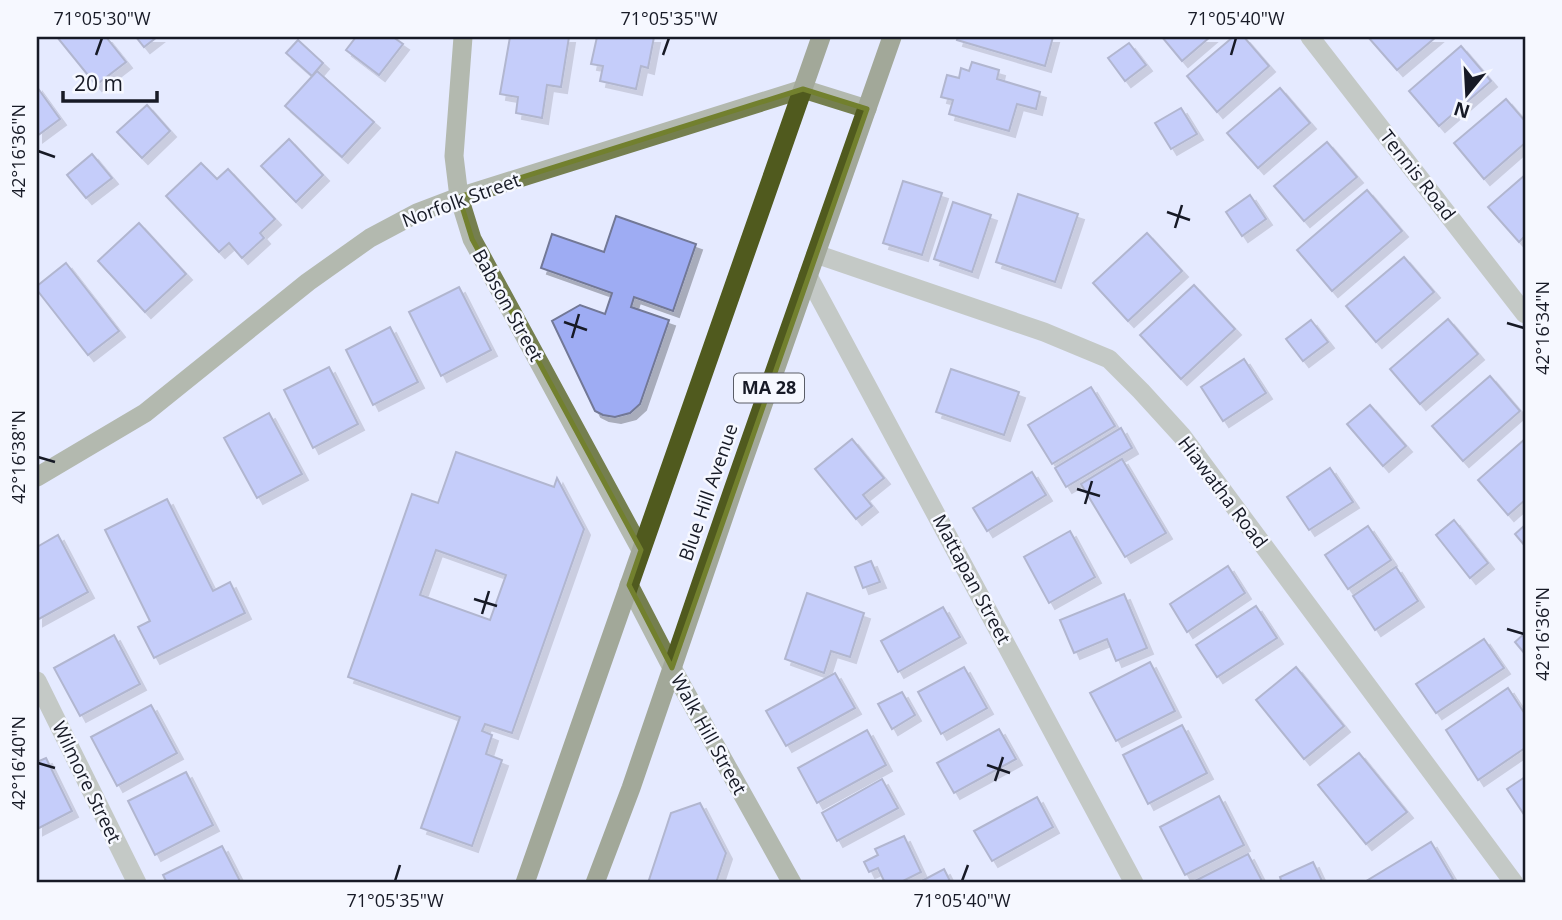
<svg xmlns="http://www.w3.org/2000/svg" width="1562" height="920" viewBox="0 0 1562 920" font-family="'Open Sans',sans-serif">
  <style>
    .building { fill: #9eacf3; stroke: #727896; stroke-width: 2; fill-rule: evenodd; filter: url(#shadow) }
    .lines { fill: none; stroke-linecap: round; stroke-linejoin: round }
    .minor { stroke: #9ba382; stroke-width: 19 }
    .secondary { stroke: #757f4f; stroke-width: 19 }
    .trunk { stroke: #505a1e; stroke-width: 19 }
    .marked { fill: none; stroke: #72802e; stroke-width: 5; stroke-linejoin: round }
    .ticks { fill: none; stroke: #171a26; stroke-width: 2.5 }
    .labels { text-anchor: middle; stroke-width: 5; stroke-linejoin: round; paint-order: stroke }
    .shield { fill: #f6f8ff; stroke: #5a5d67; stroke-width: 2 }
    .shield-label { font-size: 18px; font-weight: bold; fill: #171a26 }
    .street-label { font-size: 19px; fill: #171a26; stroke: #f6f8ff }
    .neatline { fill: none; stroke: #171a26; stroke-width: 2.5 }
    .ticks-label { font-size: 18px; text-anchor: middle; fill: #171a26 }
  </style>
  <defs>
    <filter id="shadow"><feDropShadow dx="6" dy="6" stdDeviation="0" flood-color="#0004"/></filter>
  </defs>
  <rect width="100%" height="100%" fill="#e5eaff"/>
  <g class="building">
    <path d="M57,37H106L126,62L96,85Z"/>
    <path d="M136,37H157L144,47Z"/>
    <path d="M356,37H393L403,44L379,75L346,50Z"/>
    <path d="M510,37H569L561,87L547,85L542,118L516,113L518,97L500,94Z"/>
    <path d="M597,37H654L648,68L641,66L636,89L600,81L603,66L591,64Z"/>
    <path d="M958,37H1053L1045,66L957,40Z"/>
    <path d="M1162,37H1210L1182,61Z"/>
    <path d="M1233,37H1244L1269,66L1217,112L1187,76Z"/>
    <path d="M1368,37H1436L1397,70Z"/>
    <path d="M298,40L323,63L312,76L286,53Z"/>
    <path d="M1129,43L1146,65L1125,81L1108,58Z"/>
    <path d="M1461,46L1491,81L1439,126L1409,91Z"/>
    <path d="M972,62L999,70L997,79L1040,92L1036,109L1017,104L1009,131L949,114L953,100L941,97L947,75L959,78L961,68L969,71Z"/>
    <path d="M317,71L374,122L342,157L285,106Z"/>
    <path d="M37,87L60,119L37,136Z"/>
    <path d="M1280,88L1310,123L1258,168L1227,133Z"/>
    <path d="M1506,99L1525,121V143L1484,179L1454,143Z"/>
    <path d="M147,105L170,131L142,158L117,132Z"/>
    <path d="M1181,108L1197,134L1171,149L1155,123Z"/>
    <path d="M289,139L323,175L296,202L261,166Z"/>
    <path d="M1327,142L1357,177L1304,221L1274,186Z"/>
    <path d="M92,154L112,178L86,198L67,175Z"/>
    <path d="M201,163L217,179L228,169L275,219L260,233L264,238L242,258L229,243L219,252L166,196Z"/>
    <path d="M1525,175V236L1519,242L1488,207Z"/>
    <path d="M903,181L942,193L922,255L883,243Z"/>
    <path d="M1367,190L1402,231L1332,291L1297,250Z"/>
    <path d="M1018,194L1078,214L1055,282L996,262Z"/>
    <path d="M1250,195L1266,219L1242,236L1226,212Z"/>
    <path d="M953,202L991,215L972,272L934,259Z"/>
    <path d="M616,216L696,244L673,311L634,297L631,307L669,320L640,404L630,413L615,417L603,415L595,411L552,321L580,305L605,314L612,293L541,268L552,234L604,252Z"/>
    <path d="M139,223L186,274L145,312L98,261Z"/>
    <path d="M1147,233L1182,271L1128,321L1093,283Z"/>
    <path d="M1404,257L1434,292L1376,342L1346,306Z"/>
    <path d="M66,263L119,331L88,355L37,290V286Z"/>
    <path d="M1194,285L1235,329L1181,379L1140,335Z"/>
    <path d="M459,287L491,350L441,376L409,312Z"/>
    <path d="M1448,319L1478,354L1420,404L1390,369Z"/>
    <path d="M1311,320L1328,342L1303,361L1286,339Z"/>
    <path d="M390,327L418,382L373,405L346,350Z"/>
    <path d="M1244,359L1266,393L1223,421L1201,387Z"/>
    <path d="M329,367L358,424L313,448L284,390Z"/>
    <path d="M951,369L1019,392L1004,435L936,412Z"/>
    <path d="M1490,376L1520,411L1463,461L1432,426Z"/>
    <path d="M1091,387L1115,426L1052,464L1028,425Z"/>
    <path d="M1370,405L1406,446L1383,466L1347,424Z"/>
    <path d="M269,413L302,474L257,498L224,438Z"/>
    <path d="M1121,428L1132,448L1066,487L1055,468Z"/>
    <path d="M852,439L884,478L863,495L872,506L856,519L815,469Z"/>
    <path d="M1525,439V500L1508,515L1478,480Z"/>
    <path d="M456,452L554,487L557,478L584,529L512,733L485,724L482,731L492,735L486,754L502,760L472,846L421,828L460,717L348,677L412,494L438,503ZM436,550L506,575L490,620L420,595Z"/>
    <path d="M1122,459L1166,533L1125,557L1081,484Z"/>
    <path d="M1330,468L1353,502L1309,530L1287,497Z"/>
    <path d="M1032,472L1046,495L987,531L973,508Z"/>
    <path d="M167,499L213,591L230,582L245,613L154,658L138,627L150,621L105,530Z"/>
    <path d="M1454,520L1488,563L1470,578L1436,535Z"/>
    <path d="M1525,525V546L1515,534Z"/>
    <path d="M1368,526L1391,560L1348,589L1325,555Z"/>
    <path d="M1070,531L1095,577L1049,603L1024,557Z"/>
    <path d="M58,535L88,592L37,620V547Z"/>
    <path d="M871,561L880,582L863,588L855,567Z"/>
    <path d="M1228,566L1245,593L1187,632L1170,604Z"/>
    <path d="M1396,567L1418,601L1375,630L1353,596Z"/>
    <path d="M807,593L864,613L850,657L831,651L824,673L785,659Z"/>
    <path d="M1124,594L1147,648L1116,661L1107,639L1074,653L1060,620Z"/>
    <path d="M1256,606L1277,638L1217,677L1196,645Z"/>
    <path d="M943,607L960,637L898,672L881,641Z"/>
    <path d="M1525,633V654L1515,642Z"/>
    <path d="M114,635L140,684L80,716L54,668Z"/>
    <path d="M1484,639L1504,668L1436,713L1416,684Z"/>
    <path d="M1150,662L1175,711L1116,741L1090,693Z"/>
    <path d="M964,667L987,708L941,734L918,692Z"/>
    <path d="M1296,667L1344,726L1304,759L1256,700Z"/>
    <path d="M835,673L855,708L786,746L766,711Z"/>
    <path d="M1508,688L1525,714V748L1478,780L1446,730Z"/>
    <path d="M902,692L915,715L892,729L878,704Z"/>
    <path d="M151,705L177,753L117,786L91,737Z"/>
    <path d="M1182,725L1207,773L1148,804L1123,755Z"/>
    <path d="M999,729L1016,759L954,793L937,763Z"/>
    <path d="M867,730L886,765L817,803L798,768Z"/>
    <path d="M1359,753L1407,812L1366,844L1318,785Z"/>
    <path d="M46,758L72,811L37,829V762Z"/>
    <path d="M186,772L213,825L155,855L128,801Z"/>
    <path d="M1525,777V816L1507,789Z"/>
    <path d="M882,779L898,808L837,841L822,813Z"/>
    <path d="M1219,796L1244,845L1185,875L1160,827Z"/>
    <path d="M1037,797L1053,827L992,861L974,831Z"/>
    <path d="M700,803L726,853L716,883H648L671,813Z"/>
    <path d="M904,836L921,872L899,883H885L878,868L869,872L864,862L878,855L875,849Z"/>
    <path d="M1431,842L1453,879L1446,883H1363Z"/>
    <path d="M222,846L241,883H167L163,875Z"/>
    <path d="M1248,854L1263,883H1191Z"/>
    <path d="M1313,862L1323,883H1282L1280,877Z"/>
    <path d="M944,869L951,883H918Z"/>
  </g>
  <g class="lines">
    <g class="minor">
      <path d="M1310,37L1525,314"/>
      <path d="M816,254L1044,332L1109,359L1141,391L1182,436L1514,883"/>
      <path d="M808,276L1134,883"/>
      <path d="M37,681L137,883"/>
    </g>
    <g class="secondary">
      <path d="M463,37L454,156L459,197L472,239L641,550"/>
      <path d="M37,477L145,413L308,282L370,238L417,213L459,197L803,89L867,109"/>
      <path d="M629,585L672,668L792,883"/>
    </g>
    <g class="trunk">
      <path d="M525,883L821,37"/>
      <path d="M595,883L631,788L733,490L892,37"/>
    </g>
  </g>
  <path d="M0 0H1562V920H0ZM803,89L867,109L672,668L629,585L641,550L472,239L459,197Z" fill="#e5eaff" fill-opacity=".55" fill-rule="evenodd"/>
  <path class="marked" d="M803,89L867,109L672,668L629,585L641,550L472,239L459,197Z"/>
  <path class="ticks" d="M96,55L102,38M663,55L669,38M1231,55L1236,38M38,151L55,157M1167,212L1190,220M1175,228L1182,205M564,322L587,330M1507,323L1524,328M572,338L579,314M38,457L55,462M1077,489L1100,496M1085,504L1092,481M474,599L497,606M482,614L489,591M1507,629L1524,634M38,763L55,768M987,765L1010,773M995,781L1003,757M395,881L400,865M962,881L968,865"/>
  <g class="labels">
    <rect class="shield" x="734" y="373.5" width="70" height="29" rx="5"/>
    <g class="shield-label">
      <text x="769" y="394">MA 28</text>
    </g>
    <g class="street-label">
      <text transform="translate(1418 175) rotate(52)" y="7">Tennis Road</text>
      <text transform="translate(461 200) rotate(-20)" y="7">Norfolk Street</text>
      <text transform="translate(508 305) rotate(61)" y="7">Babson Street</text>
      <text transform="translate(708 492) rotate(-71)" y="7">Blue Hill Avenue</text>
      <text transform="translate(1223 492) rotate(53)" y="7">Hiawatha Road</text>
      <text transform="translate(972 579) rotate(62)" y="7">Mattapan Street</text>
      <text transform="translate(709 734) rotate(61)" y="7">Walk Hill Street</text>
      <text transform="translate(87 782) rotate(64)" y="7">Wilmore Street</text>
    </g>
  </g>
  <rect width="1562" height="920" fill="none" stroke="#f6f8ff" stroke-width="77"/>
  <g transform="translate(1467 94) rotate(198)" stroke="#f6f8ff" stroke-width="5" paint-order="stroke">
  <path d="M0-5L12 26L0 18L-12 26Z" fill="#171a26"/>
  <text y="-10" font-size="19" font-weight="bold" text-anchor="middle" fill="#171a26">N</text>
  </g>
  <path d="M63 91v10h94v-10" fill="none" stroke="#171a26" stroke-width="3.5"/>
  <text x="74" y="91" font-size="21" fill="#171a26" stroke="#f6f8ff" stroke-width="5" paint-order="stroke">20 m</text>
  <rect x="38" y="38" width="1486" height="843" class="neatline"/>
  <g class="ticks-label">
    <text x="102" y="25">71°05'30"W</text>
    <text x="669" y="25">71°05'35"W</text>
    <text x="1236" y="25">71°05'40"W</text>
    <text transform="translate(19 151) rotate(-90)" y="6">42°16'36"N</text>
    <text transform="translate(1543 328) rotate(-90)" y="6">42°16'34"N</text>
    <text transform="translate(19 457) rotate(-90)" y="6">42°16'38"N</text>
    <text transform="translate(1543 634) rotate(-90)" y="6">42°16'36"N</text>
    <text transform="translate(19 763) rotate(-90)" y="6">42°16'40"N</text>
    <text x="395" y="907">71°05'35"W</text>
    <text x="962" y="907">71°05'40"W</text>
  </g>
</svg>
